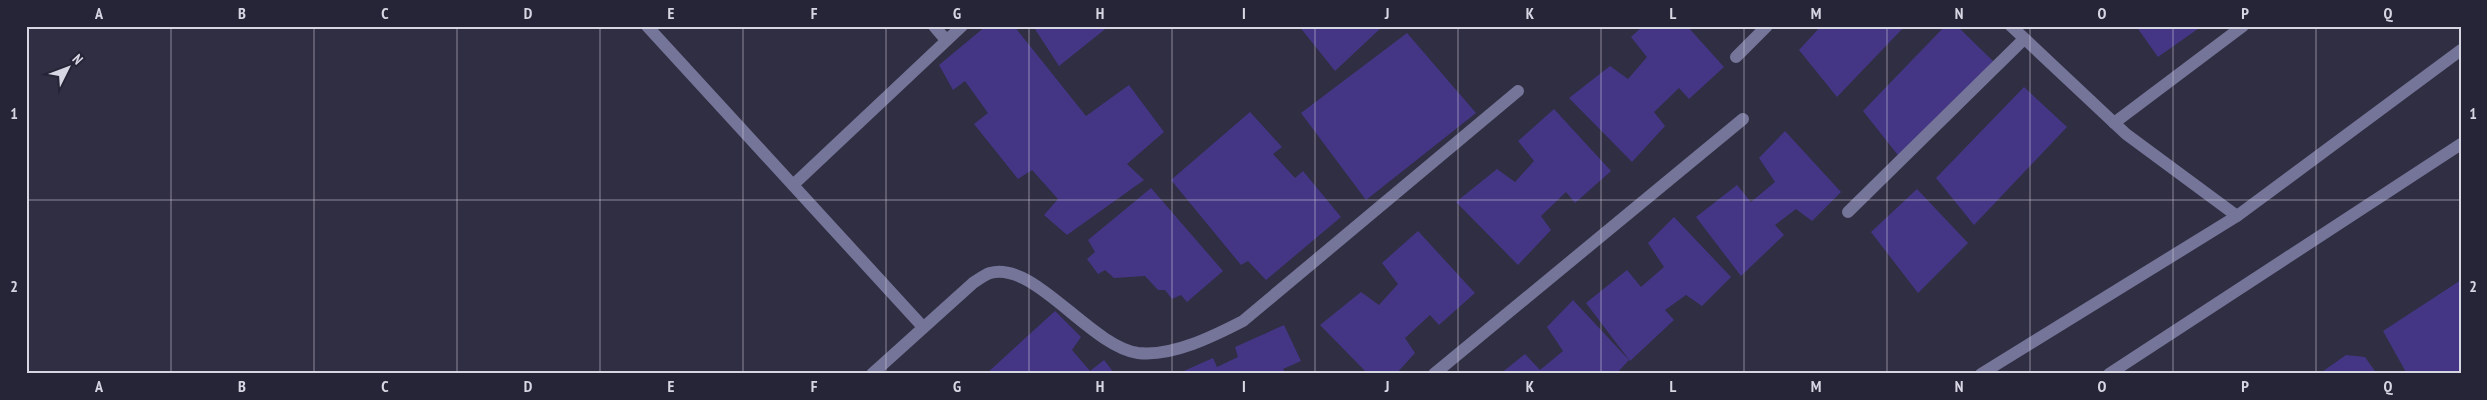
<svg xmlns="http://www.w3.org/2000/svg" width="2487" height="400" viewBox="0 0 2487 400" font-family="'PT Sans Narrow',sans-serif">
  <style>
    .building { fill: #443685 }
    .lines { fill: none; stroke-linecap: round; stroke-linejoin: round }
    .minor { stroke: #757499; stroke-width: 12 }
    .grid { fill: none; stroke: #d7d6e3; stroke-width: 1; stroke-opacity: 0.55 }
    .neatline { fill: none; stroke: #d7d6e3; stroke-width: 2 }
    .grid-label { font-size: 16px; text-anchor: middle; font-weight: bold; fill: #d7d6e3 }
  </style>
  <rect width="100%" height="100%" fill="#2f2e42"/>
  <g class="building">
    <path d="M986,26H1014L1086,116L1129,85L1164,132L1127,164L1144,180L1067,235L1044,215L1058,199L1032,170L1018,179L974,124L988,113L965,81L953,90L939,65Z"/>
    <path d="M1033,26H1109L1059,66Z"/>
    <path d="M1299,26H1383L1335,71Z"/>
    <path d="M1643,26H1687L1724,67L1689,99L1679,88L1654,112L1665,126L1632,162L1569,98L1610,66L1628,79L1647,57L1631,37Z"/>
    <path d="M1821,26H1905L1837,97L1799,50Z"/>
    <path d="M1945,26H1957L1994,62L1901,159L1863,111Z"/>
    <path d="M2136,26H2202L2158,57Z"/>
    <path d="M1407,33L1476,113L1366,200L1301,113Z"/>
    <path d="M2024,87L2067,127L1974,225L1936,178Z"/>
    <path d="M1554,109L1611,171L1575,203L1566,192L1541,216L1551,230L1518,265L1456,202L1497,169L1515,182L1534,161L1518,141Z"/>
    <path d="M1250,112L1282,147L1273,154L1295,178L1303,171L1341,217L1266,280L1248,261L1241,265L1171,180Z"/>
    <path d="M1785,131L1841,192L1812,221L1796,209L1775,225L1784,235L1741,276L1696,217L1737,185L1751,202L1775,182L1759,158Z"/>
    <path d="M1151,188L1223,271L1187,302L1181,295L1172,299L1165,290H1158L1145,276L1114,278L1105,270L1098,274L1087,259L1095,252L1088,240Z"/>
    <path d="M1917,189L1968,243L1918,293L1871,232Z"/>
    <path d="M1674,217L1731,277L1702,306L1686,295L1665,310L1674,320L1630,361L1586,303L1627,270L1641,287L1664,267L1648,243Z"/>
    <path d="M1418,231L1475,293L1439,325L1430,315L1405,338L1415,353L1396,374H1368L1320,325L1361,292L1379,305L1398,284L1382,263Z"/>
    <path d="M2461,280V374H2407L2383,331Z"/>
    <path d="M1573,300L1629,360L1616,374H1500L1525,354L1540,370L1563,351L1547,327Z"/>
    <path d="M1055,311L1081,337L1072,350L1090,371L1104,360L1115,374H986Z"/>
    <path d="M1284,325L1301,361L1283,369L1286,374H1177L1213,358L1217,367L1238,357L1235,347Z"/>
    <path d="M2346,355L2365,357L2377,374H2319Z"/>
  </g>
  <g class="lines">
    <g class="minor">
      <path d="M647,26L923,327"/>
      <path d="M934,26L946,40"/>
      <path d="M2011,26L2126,134L2237,216"/>
      <path d="M1736,57L1767,26"/>
      <path d="M2114,123L2243,26"/>
      <path d="M793,185L962,26"/>
      <path d="M1848,212L2024,39"/>
      <path d="M872,374L973,283C978,280 984,275 990,273C1034,260 1090,346 1138,353C1172,357 1214,336 1243,321L1518,91"/>
      <path d="M1434,374L1743,119"/>
      <path d="M1981,374L2237,216L2461,50"/>
      <path d="M2109,374L2461,144"/>
    </g>
  </g>
  <path class="grid" d="M171,26V374M314,26V374M457,26V374M600,26V374M743,26V374M886,26V374M1029,26V374M1172,26V374M1315,26V374M1458,26V374M1601,26V374M1744,26V374M1887,26V374M2030,26V374M2173,26V374M2316,26V374M26,200H2461"/>
  <rect width="2487" height="400" fill="none" stroke="#262437" stroke-width="55"/>
  <g transform="translate(68 68) rotate(48)" stroke="#262437" stroke-width="4" paint-order="stroke">
  <path d="M0-4L9 19L0 12L-9 19Z" fill="#d7d6e3"/>
  <text y="-8" font-size="14" font-weight="bold" text-anchor="middle" fill="#d7d6e3">N</text>
  </g>
  <rect x="28" y="28" width="2432" height="344" class="neatline"/>
  <g class="grid-label">
    <text x="99" y="19">A</text>
    <text x="242" y="19">B</text>
    <text x="385" y="19">C</text>
    <text x="528" y="19">D</text>
    <text x="671" y="19">E</text>
    <text x="814" y="19">F</text>
    <text x="957" y="19">G</text>
    <text x="1100" y="19">H</text>
    <text x="1244" y="19">I</text>
    <text x="1387" y="19">J</text>
    <text x="1530" y="19">K</text>
    <text x="1673" y="19">L</text>
    <text x="1816" y="19">M</text>
    <text x="1959" y="19">N</text>
    <text x="2102" y="19">O</text>
    <text x="2245" y="19">P</text>
    <text x="2388" y="19">Q</text>
    <text x="14" y="119">1</text>
    <text x="2473" y="119">1</text>
    <text x="14" y="292">2</text>
    <text x="2473" y="292">2</text>
    <text x="99" y="392">A</text>
    <text x="242" y="392">B</text>
    <text x="385" y="392">C</text>
    <text x="528" y="392">D</text>
    <text x="671" y="392">E</text>
    <text x="814" y="392">F</text>
    <text x="957" y="392">G</text>
    <text x="1100" y="392">H</text>
    <text x="1244" y="392">I</text>
    <text x="1387" y="392">J</text>
    <text x="1530" y="392">K</text>
    <text x="1673" y="392">L</text>
    <text x="1816" y="392">M</text>
    <text x="1959" y="392">N</text>
    <text x="2102" y="392">O</text>
    <text x="2245" y="392">P</text>
    <text x="2388" y="392">Q</text>
  </g>
</svg>
